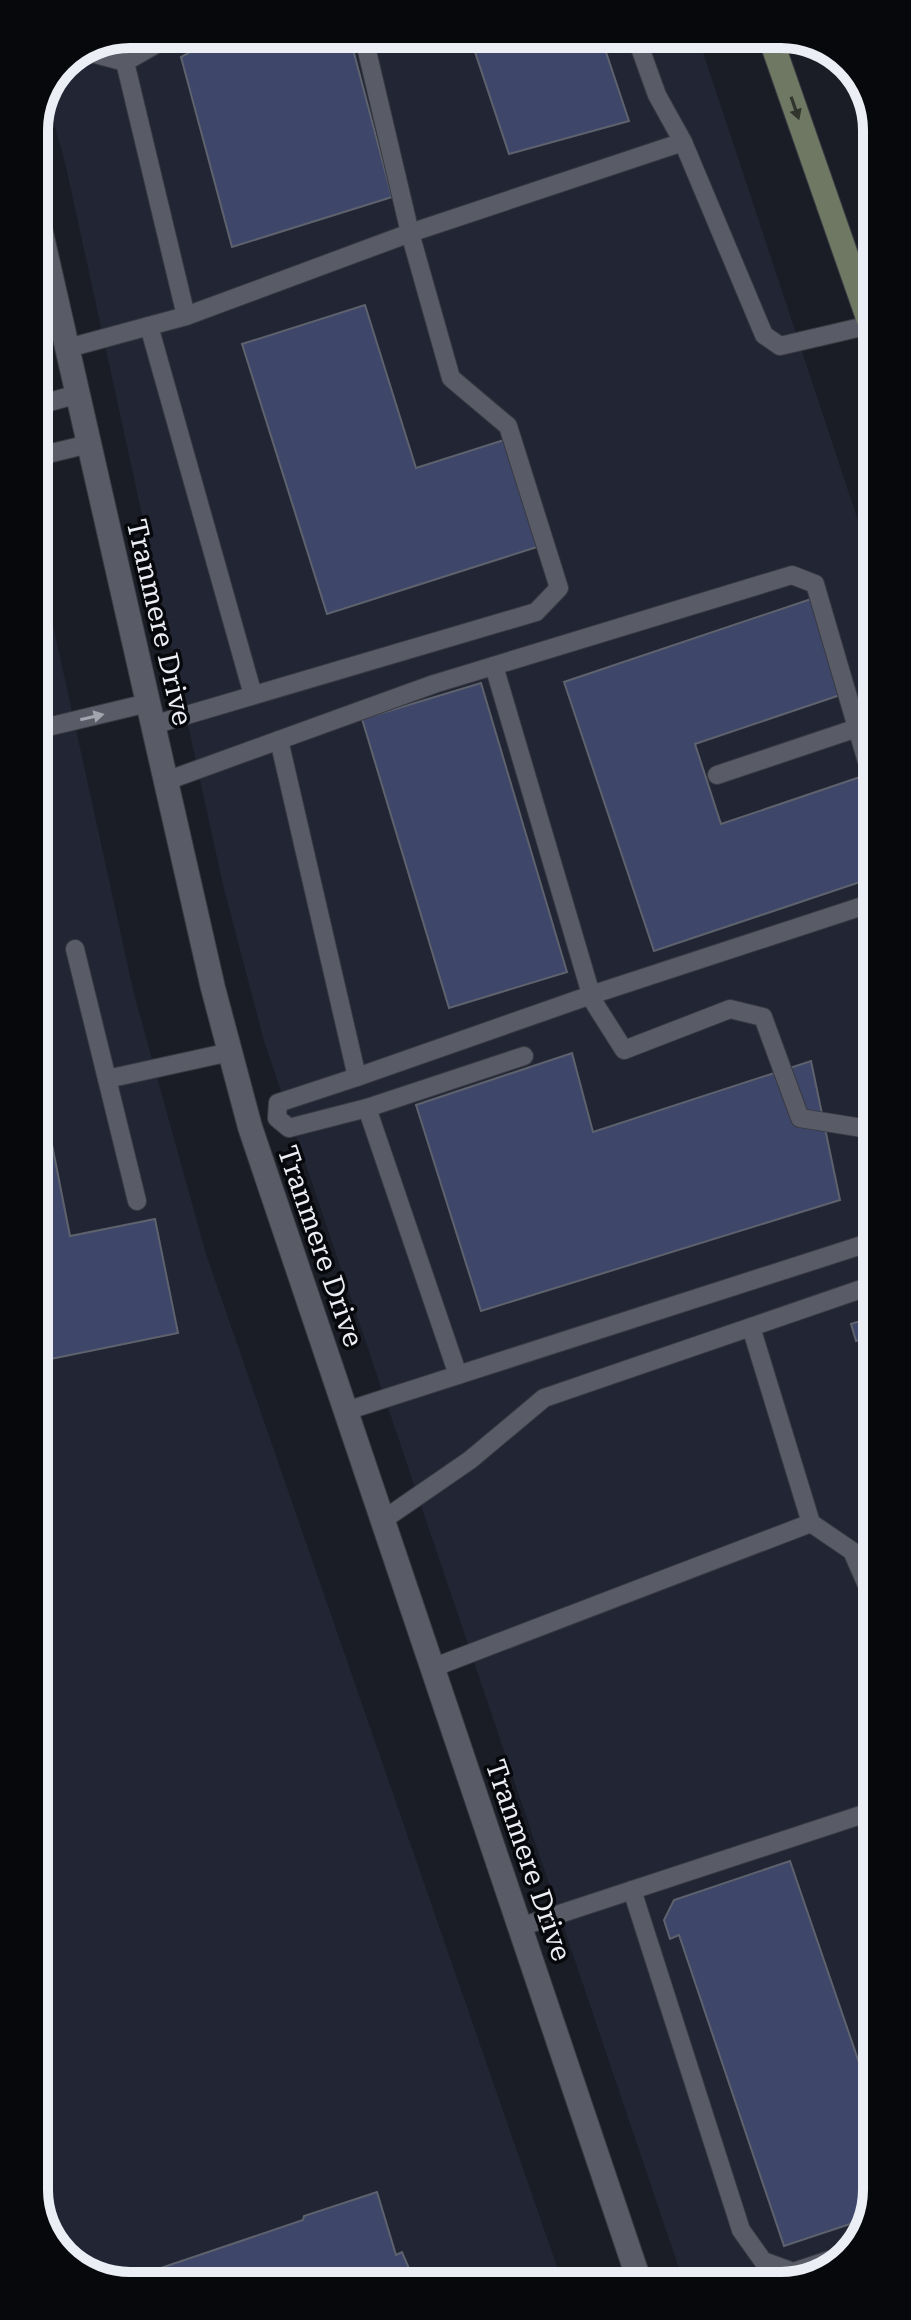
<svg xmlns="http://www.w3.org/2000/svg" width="911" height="2320" viewBox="0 0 911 2320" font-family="'Roboto Serif',serif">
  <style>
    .built { fill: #212534 }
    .building { fill: #3e4769; stroke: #5e626d; stroke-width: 2 }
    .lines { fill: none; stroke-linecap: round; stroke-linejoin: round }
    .lane-casing { stroke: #393a42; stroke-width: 20 }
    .street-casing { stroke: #393a42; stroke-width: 26 }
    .secondary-casing { stroke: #393a42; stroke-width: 26 }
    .lane { stroke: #595c67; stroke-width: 18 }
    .street { stroke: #595c67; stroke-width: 24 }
    .secondary { stroke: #6f7862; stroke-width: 24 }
    .oneway { fill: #31352e }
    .oneway2 { fill: #a2a5ae }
    .labels { text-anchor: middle; stroke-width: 7; stroke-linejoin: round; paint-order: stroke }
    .street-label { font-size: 28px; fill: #eceef5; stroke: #07080b }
    .rim { fill: none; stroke: #eceef5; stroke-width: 10 }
  </style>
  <rect width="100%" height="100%" fill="#1b1d26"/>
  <g class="built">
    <path d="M130,34H697L874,569L877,2191L857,2249L807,2283H684L264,1041L223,885L66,167L47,96L62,62Z"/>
    <path d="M35,543L134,994L206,1254L563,2284L123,2286L67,2263L37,2216Z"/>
  </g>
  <g class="building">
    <path d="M223,34H349L392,197L232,247L181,57Z"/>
    <path d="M469,34H600L629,121L509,154Z"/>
    <path d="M365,305L416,468L507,439L540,546L327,614L242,344Z"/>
    <path d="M811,599L843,694L695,744L721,824L875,772V877L654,951L564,682Z"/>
    <path d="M481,683L567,972L449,1008L362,719Z"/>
    <path d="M572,1053L593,1132L811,1061L840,1200L481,1311L416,1105Z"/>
    <path d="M36,1063L70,1236L155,1219L178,1333L36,1362Z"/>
    <path d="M876,1316V1335L856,1341L851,1324Z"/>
    <path d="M790,1861L877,2115V2184L863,2189L868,2218L784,2246L679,1935L670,1939L664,1920L674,1900Z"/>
    <path d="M377,2192L396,2255L402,2252L411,2273L406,2276L409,2284L123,2286L116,2283L303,2220L304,2216Z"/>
  </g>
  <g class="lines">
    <defs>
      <g id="lane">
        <path d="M635,34L657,95L683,142"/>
        <path d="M88,52L125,62L174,34"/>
        <path d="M125,62L186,316L410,233L363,34"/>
        <path d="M149,326L253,695"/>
        <path d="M68,348L186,316"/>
        <path d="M35,406L78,394"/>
        <path d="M35,457L89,444"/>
        <path d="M494,666L593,1001L624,1050L730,1009L763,1017L800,1118L875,1130"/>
        <path d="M153,725L536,612L559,588L508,426L451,378L410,233L683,142L764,335L780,346L870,325"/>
        <path d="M35,730L148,703"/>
        <path d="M279,740L357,1077"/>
        <path d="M717,775L875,722"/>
        <path d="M166,781L434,684L792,575L815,584L875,789"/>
        <path d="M75,949L137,1201"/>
        <path d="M870,1017L875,1035"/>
        <path d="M107,1079L230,1052"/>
        <path d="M367,1108L289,1128L277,1118L278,1103L357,1077L591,995L875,902"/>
        <path d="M458,1375L367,1108L524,1056"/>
        <path d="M346,1411L865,1244L875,1233"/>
        <path d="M383,1520L470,1460L544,1398L876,1284"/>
        <path d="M811,1523L852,1551L876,1606"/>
        <path d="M432,1668L811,1523L751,1327"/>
        <path d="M632,1890L741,2230L763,2261L793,2272L850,2253"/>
        <path d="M520,1927L876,1810"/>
      </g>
      <path id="street" d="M34,202L213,988L250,1127L640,2283"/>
      <path id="secondary" d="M769,34L874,335"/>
    </defs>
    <use href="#lane" class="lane-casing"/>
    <use href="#street" class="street-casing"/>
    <use href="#secondary" class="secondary-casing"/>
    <use href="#lane" class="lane"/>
    <use href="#street" class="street"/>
    <use href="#secondary" class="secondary"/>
  </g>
  <defs><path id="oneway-solid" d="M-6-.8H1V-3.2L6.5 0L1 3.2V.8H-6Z" transform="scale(2)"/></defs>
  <use class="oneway" href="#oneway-solid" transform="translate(795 108) rotate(71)"/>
  <use class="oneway2" href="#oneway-solid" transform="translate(92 717) rotate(-13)"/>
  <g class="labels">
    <g class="street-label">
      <text transform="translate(160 622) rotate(77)" y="10">Tranmere Drive</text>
      <text transform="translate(321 1246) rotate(71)" y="10">Tranmere Drive</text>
      <text transform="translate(529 1860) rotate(71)" y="10">Tranmere Drive</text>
    </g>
  </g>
  <path d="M0 0H911V2320H0ZM130 48H781A82 82 0 0 1 863 130V2190A82 82 0 0 1 781 2272H130A82 82 0 0 1 48 2190V130A82 82 0 0 1 130 48Z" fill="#07080b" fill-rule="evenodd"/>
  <path class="rim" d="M130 48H781A82 82 0 0 1 863 130V2190A82 82 0 0 1 781 2272H130A82 82 0 0 1 48 2190V130A82 82 0 0 1 130 48Z"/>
</svg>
